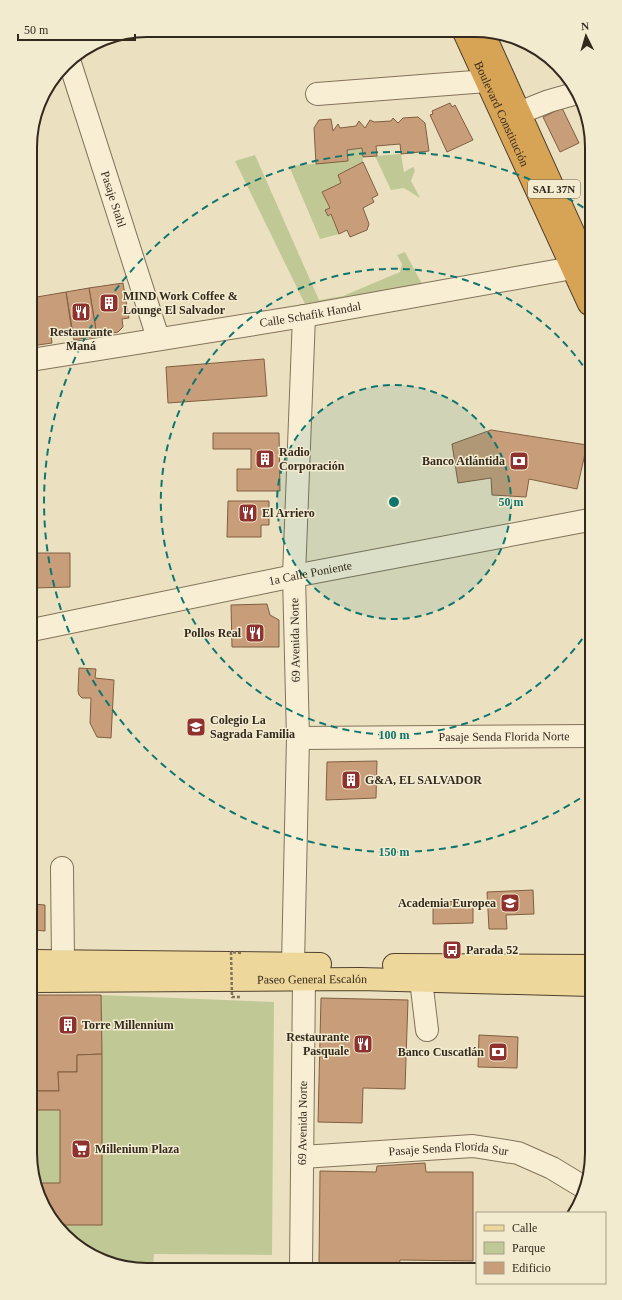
<svg xmlns="http://www.w3.org/2000/svg" width="622" height="1300" viewBox="0 0 622 1300" font-family="Georgia,serif">
  <style>
    .green { fill: #c0c896 }
    .building { fill: #c79e79; stroke: #815e41 }
    .lines { fill: none; stroke-linecap: round; stroke-linejoin: round }
    .minor-casing { stroke: #84725a; stroke-width: 24 }
    .major-casing { stroke: #51402e; stroke-width: 24 }
    .highway-casing { stroke: #51402e; stroke-width: 24 }
    .minor { stroke: #f7eed4; stroke-width: 22 }
    .major { stroke: #edd79a; stroke-width: 22 }
    .highway { stroke: #d7a456; stroke-width: 22 }
    .path-bridge { stroke: #84725a; stroke-width: 2.5; stroke-dasharray: 3 2; stroke-linecap: butt }
    .ring { fill: none; stroke: #0f766e; stroke-width: 2; stroke-dasharray: 7 5 }
    .labels { text-anchor: middle; stroke-width: 3; stroke-linejoin: round; paint-order: stroke }
    .shield { fill: #f3ebd0; stroke: #6d6353; stroke-width: 1 }
    .shield-label { font-size: 11px; font-weight: bold; fill: #34291d }
    .street-label { font-size: 12px; fill: #34291d; stroke: #f3ebd0 }
    .poi-label { font-size: 12px; font-weight: bold; fill: #34291d; stroke: #f3ebd0; text-anchor: start }
    .rim { fill: none; stroke: #34291d; stroke-width: 2 }
    .centre { fill: #0f766e; stroke: #f3ebd0; stroke-width: 2 }
    .ring-label { font-size: 12px; text-anchor: middle; font-weight: bold; fill: #0f766e; stroke: #f3ebd0; stroke-width: 3; stroke-linejoin: round; paint-order: stroke }
  </style>
  <rect width="100%" height="100%" fill="#ebe1c1"/>
  <g class="green">
    <path d="M362,148L363,162L338,175L341,183L322,192L330,208L325,210L328,216L331,214L339,234L320,239L289,166L348,161L347,150Z"/>
    <path d="M401,154L404,172L413,167L415,170L411,181L420,198L404,188L391,190L375,156Z"/>
    <path d="M255,155L319,300L343,296L400,272L402,264L397,255L405,252L422,284L305,304L235,161Z"/>
    <path d="M101,995L274,1002L272,1255L154,1254L153,1268H124L70,1241L60,1225H102Z"/>
    <rect x="34" y="1110" width="26" height="73"/>
  </g>
  <g class="building">
    <path d="M450,103L452,107L455,105L473,140L447,152L430,115L433,114L432,111Z"/>
    <path d="M562,108L579,143L560,152L543,117Z"/>
    <path d="M418,117L425,123L429,151L401,154L400,144L376,146L377,156L363,157L362,148L347,150L348,161L316,164L314,128L319,120L331,119L333,131L338,124L340,128L356,126L359,121L365,128L370,120L374,122L391,121L393,118L398,123L403,118Z"/>
    <path d="M363,162L378,195L372,198L374,202L363,208L369,224L367,230L350,237L347,230L339,234L331,214L328,216L325,210L330,208L322,192L341,183L338,175Z"/>
    <path d="M123,283L129,318L122,319L123,327L118,332L97,336L89,288Z"/>
    <path d="M89,288L97,336L74,340L66,292Z"/>
    <path d="M66,292L72,332L51,335L52,343L31,346V298Z"/>
    <path d="M264,359L267,396L168,403L166,367Z"/>
    <path d="M491,430L587,445L577,489L529,479L526,497L492,495L491,478L458,483L452,444Z"/>
    <path d="M213,433H279L280,491H237V469H251V449H213Z"/>
    <path d="M228,501H269V525H261V537H227Z"/>
    <path d="M34,553H70V587L33,588Z"/>
    <path d="M267,604L270,615L279,620V647H232L231,605Z"/>
    <path d="M79,668L96,669L95,678L114,680L111,738L97,737L90,723L91,698H82L79,695L78,691Z"/>
    <path d="M377,761L376,798L326,800L327,762Z"/>
    <path d="M533,890L534,914L506,915L507,929H489L487,892Z"/>
    <path d="M473,901V923L433,924V902Z"/>
    <path d="M33,904L45,905V931L33,930Z"/>
    <path d="M33,995H101L102,1054L77,1055V1072H58L59,1091H34Z"/>
    <path d="M321,998L408,1000L405,1089L363,1088L362,1123L318,1122Z"/>
    <path d="M479,1035L518,1037L517,1068L478,1067Z"/>
    <path d="M102,1054V1225H60L34,1183H60V1110H34V1091H59L58,1072H77V1055Z"/>
    <path d="M425,1163L426,1172H473V1261L400,1260L399,1266H319L320,1171L376,1172L377,1166Z"/>
  </g>
  <g class="lines">
    <defs>
      <g id="minor">
        <path id="s1" d="M69,60L158,338"/>
        <path d="M317,94L487,81"/>
        <path d="M519,113L549,101L574,94"/>
        <path id="s2" d="M31,360L304,316L589,265"/>
        <path id="s3" d="M32,630L294,576L589,520"/>
        <path id="s4" d="M298,738L590,736"/>
        <path d="M62,868L63,961"/>
        <path d="M293,964L298,738L294,576L304,316"/>
        <path d="M421,980L427,1030"/>
        <path id="s5" d="M302,1157L473,1146L518,1153L552,1168L585,1188"/>
        <path id="s6" d="M301,1267L304,979"/>
      </g>
      <g id="major">
        <path d="M33,961L320,964"/>
        <path d="M394,965L591,966"/>
        <path id="s7" d="M33,981L360,979L591,985"/>
      </g>
      <g id="highway">
        <path id="s8" d="M464,32L589,304"/>
        <path d="M483,32L588,265"/>
      </g>
    </defs>
    <use href="#minor" class="minor-casing"/>
    <use href="#major" class="major-casing"/>
    <use href="#highway" class="highway-casing"/>
    <use href="#minor" class="minor"/>
    <use href="#major" class="major"/>
    <use href="#highway" class="highway"/>
    <path class="path-bridge" d="M241,953L231,952L232,997H241"/>
  </g>
  <circle cx="394" cy="502" r="117" fill="#0f766e" fill-opacity=".12"/>
  <g class="ring">
    <circle cx="394" cy="502" r="117"/>
    <path d="M589 629A233 233 0 1 1 588 373"/>
    <path d="M590 792A350 350 0 1 1 587 210"/>
  </g>
  <defs>
    <symbol id="building-square" viewBox="-11 -11 22 22"><rect x="-9" y="-9" width="18" height="18" rx="4" fill="#8f312d" stroke="#f3ebd0"/><path d="M-4-6H4V6H1V3H-1V6H-4ZM-2.5-4.3h1.7v1.8h-1.7ZM.8-4.3h1.7v1.8H.8ZM-2.5-1h1.7V.8h-1.7ZM.8-1h1.7V.8H.8Z" fill="#fff"/></symbol>
    <symbol id="restaurant-square" viewBox="-11 -11 22 22"><rect x="-9" y="-9" width="18" height="18" rx="4" fill="#8f312d" stroke="#f3ebd0"/><path d="M-5-6h1v4h1v-4h1v4h1v-4h1v5L-1.5 .5V6h-2V.5L-5-1ZM5-6V6H3V1.5H1.5Q1.5-4 5-6Z" fill="#fff"/></symbol>
    <symbol id="bank-square" viewBox="-11 -11 22 22"><rect x="-9" y="-9" width="18" height="18" rx="4" fill="#8f312d" stroke="#f3ebd0"/><path d="M-6-4H6V4H-6ZM0-2.3a2.3 2.3 0 1 0 0 4.6a2.3 2.3 0 1 0 0-4.6Z" fill="#fff"/></symbol>
    <symbol id="school-square" viewBox="-11 -11 22 22"><rect x="-9" y="-9" width="18" height="18" rx="4" fill="#8f312d" stroke="#f3ebd0"/><path d="M0-5L7-2L0 1L-7-2ZM-4 1L0 2.5L4 1V4Q0 6-4 4Z" fill="#fff"/></symbol>
    <symbol id="bus-square" viewBox="-11 -11 22 22"><rect x="-9" y="-9" width="18" height="18" rx="4" fill="#8f312d" stroke="#f3ebd0"/><path d="M-5-6H5V4H4V6H2V4H-2V6H-4V4H-5ZM-3.5-4V0h7V-4ZM-3.5 1.2v1.5H-2V1.2ZM2 1.2v1.5H3.5V1.2Z" fill="#fff"/></symbol>
    <symbol id="supermarket-square" viewBox="-11 -11 22 22"><rect x="-9" y="-9" width="18" height="18" rx="4" fill="#8f312d" stroke="#f3ebd0"/><path d="M-6-5.5h2.5l.6 2H6L4.5 2H-2.5L-4.4-4H-6ZM-1.5 3.2a1.3 1.3 0 1 0 .1 0ZM3 3.2a1.3 1.3 0 1 0 .1 0Z" fill="#fff"/></symbol>
  </defs>
  <g fill-rule="evenodd">
    <use href="#building-square" x="98" y="292" width="22" height="22"/>
    <use href="#restaurant-square" x="70" y="301" width="22" height="22"/>
    <use href="#building-square" x="254" y="448" width="22" height="22"/>
    <use href="#bank-square" x="508" y="450" width="22" height="22"/>
    <use href="#restaurant-square" x="237" y="502" width="22" height="22"/>
    <use href="#restaurant-square" x="244" y="622" width="22" height="22"/>
    <use href="#school-square" x="185" y="716" width="22" height="22"/>
    <use href="#building-square" x="340" y="769" width="22" height="22"/>
    <use href="#school-square" x="499" y="892" width="22" height="22"/>
    <use href="#bus-square" x="441" y="939" width="22" height="22"/>
    <use href="#building-square" x="57" y="1014" width="22" height="22"/>
    <use href="#restaurant-square" x="352" y="1033" width="22" height="22"/>
    <use href="#bank-square" x="487" y="1041" width="22" height="22"/>
    <use href="#supermarket-square" x="70" y="1138" width="22" height="22"/>
  </g>
  <g class="labels">
    <rect class="shield" x="528" y="180" width="52" height="18" rx="3"/>
    <g class="shield-label">
      <text x="554" y="193">SAL 37N</text>
    </g>
    <g class="street-label">
      <text dy="4" stroke="none"><textPath href="#s8" startOffset="90">Boulevard Constitución</textPath></text>
      <text dy="4" stroke="none"><textPath href="#s1" startOffset="146">Pasaje Stahl</textPath></text>
      <text dy="4" stroke="none"><textPath href="#s2" startOffset="283">Calle Schafik Handal</textPath></text>
      <text dy="4" stroke="none"><textPath href="#s3" startOffset="284">1a Calle Poniente</textPath></text>
      <text transform="translate(295 640) rotate(-91)" y="4">69 Avenida Norte</text>
      <text dy="4" stroke="none"><textPath href="#s4" startOffset="206">Pasaje Senda Florida Norte</textPath></text>
      <text dy="4" stroke="none"><textPath href="#s7" startOffset="279">Paseo General Escalón</textPath></text>
      <text dy="4" stroke="none"><textPath href="#s6" startOffset="144">69 Avenida Norte</textPath></text>
      <text dy="4" stroke="none"><textPath href="#s5" startOffset="147">Pasaje Senda Florida Sur</textPath></text>
    </g>
    <g class="poi-label">
      <text x="123" y="300">MIND Work Coffee &amp;<tspan x="123" dy="14">Lounge El Salvador</tspan></text>
      <text x="81" y="336" text-anchor="middle">Restaurante<tspan x="81" dy="14">Maná</tspan></text>
      <text x="279" y="456">Radio<tspan x="279" dy="14">Corporación</tspan></text>
      <text x="505" y="465" text-anchor="end">Banco Atlántida</text>
      <text x="262" y="517">El Arriero</text>
      <text x="241" y="637" text-anchor="end">Pollos Real</text>
      <text x="210" y="724">Colegio La<tspan x="210" dy="14">Sagrada Familia</tspan></text>
      <text x="365" y="784">G&amp;A, EL SALVADOR</text>
      <text x="496" y="907" text-anchor="end">Academia Europea</text>
      <text x="466" y="954">Parada 52</text>
      <text x="82" y="1029">Torre Millennium</text>
      <text x="349" y="1041" text-anchor="end">Restaurante<tspan x="349" dy="14">Pasquale</tspan></text>
      <text x="484" y="1056" text-anchor="end">Banco Cuscatlán</text>
      <text x="95" y="1153">Millenium Plaza</text>
    </g>
  </g>
  <path d="M0 0H622V1300H0ZM147 37H475A110 110 0 0 1 585 147V1153A110 110 0 0 1 475 1263H147A110 110 0 0 1 37 1153V147A110 110 0 0 1 147 37Z" fill="#f3ebd0" fill-rule="evenodd"/>
  <path class="rim" d="M147 37H475A110 110 0 0 1 585 147V1153A110 110 0 0 1 475 1263H147A110 110 0 0 1 37 1153V147A110 110 0 0 1 147 37Z"/>
  <circle cx="394" cy="502" r="6" class="centre"/>
  <g class="ring-label">
    <text x="511" y="506">50 m</text>
    <text x="394" y="739">100 m</text>
    <text x="394" y="856">150 m</text>
  </g>
  <rect x="476" y="1212" width="130" height="72" fill="#f3ebd0" stroke="#a79d88"/>
  <rect x="484" y="1225" width="20" height="6" fill="#edd79a" stroke="#a79d88"/>
  <text x="512" y="1232" font-size="12" fill="#34291d">Calle</text>
  <rect x="484" y="1242" width="20" height="12" fill="#c0c896" stroke="#a79d88"/>
  <text x="512" y="1252" font-size="12" fill="#34291d">Parque</text>
  <rect x="484" y="1262" width="20" height="12" fill="#c79e79" stroke="#a79d88"/>
  <text x="512" y="1272" font-size="12" fill="#34291d">Edificio</text>
  <g transform="translate(586 36) rotate(355)" stroke="#f3ebd0" stroke-width="3" paint-order="stroke">
  <path d="M0-3L7 15L0 10L-7 15Z" fill="#34291d"/>
  <text y="-6" font-size="11" font-weight="bold" text-anchor="middle" fill="#34291d">N</text>
  </g>
  <path d="M18 34v6h117v-6" fill="none" stroke="#34291d" stroke-width="2"/>
  <text x="24" y="34" font-size="12" fill="#34291d" stroke="#f3ebd0" stroke-width="3" paint-order="stroke">50 m</text>
</svg>
